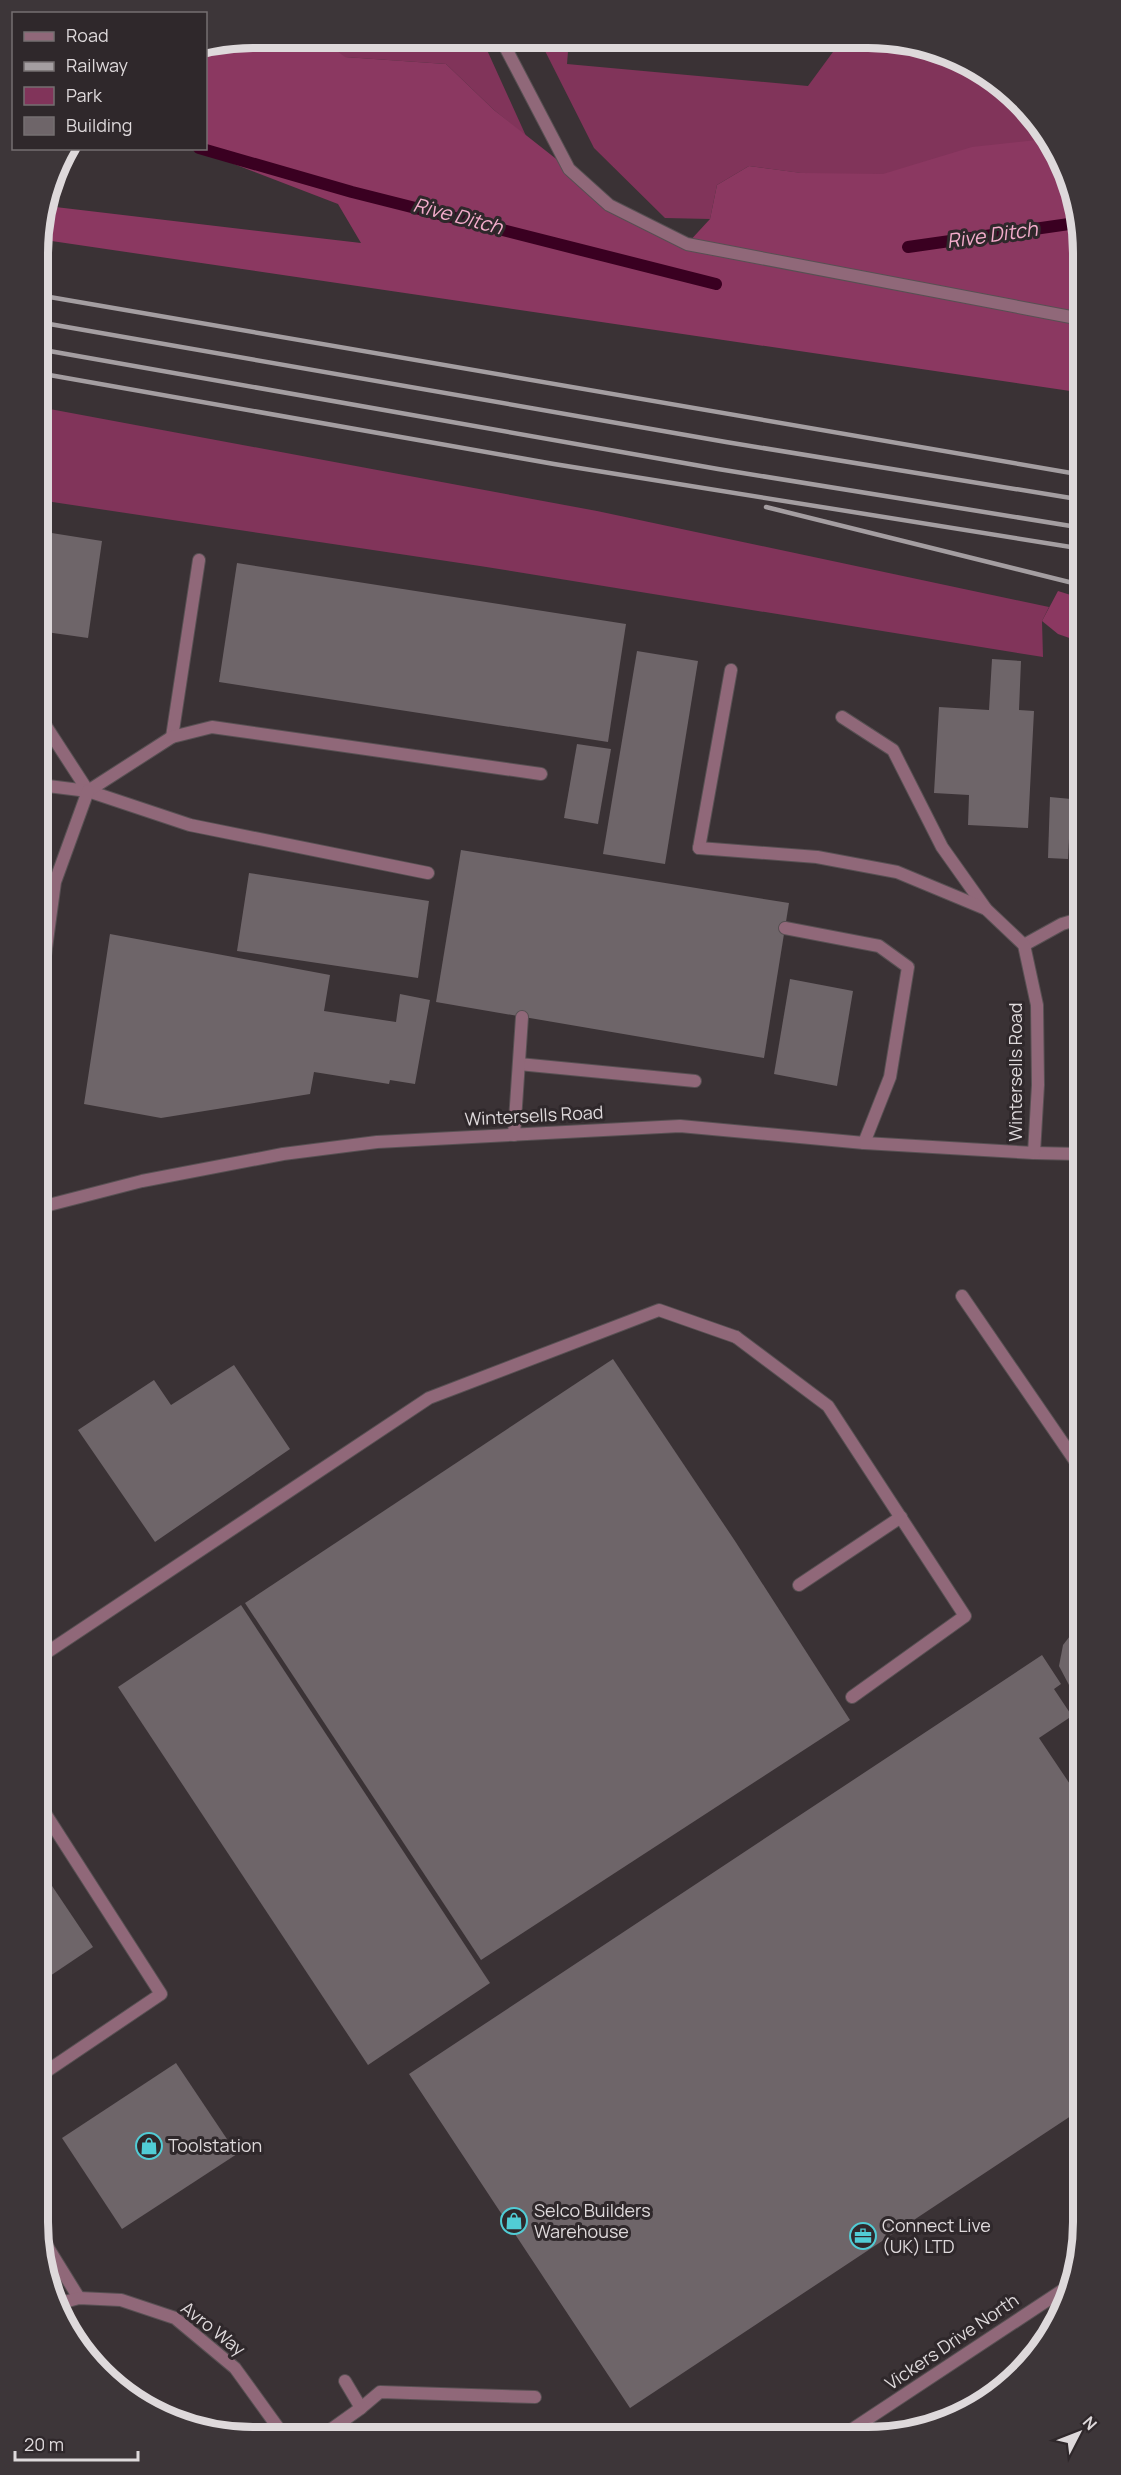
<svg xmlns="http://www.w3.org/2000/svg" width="1121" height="2475" viewBox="0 0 1121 2475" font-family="Manrope,sans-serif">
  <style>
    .green { fill: #81345a }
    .forest { fill: #8b3861 }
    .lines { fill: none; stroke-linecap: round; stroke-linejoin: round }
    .stream { stroke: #3a0021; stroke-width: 12 }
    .building { fill: #6e6569 }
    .service-casing { stroke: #585053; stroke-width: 14 }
    .minor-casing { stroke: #585053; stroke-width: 14 }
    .service { stroke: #906879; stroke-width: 12 }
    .minor { stroke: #906879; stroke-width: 12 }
    .rail { stroke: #a49ea1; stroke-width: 4.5 }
    .labels { text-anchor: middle; stroke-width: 6; stroke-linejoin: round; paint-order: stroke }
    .street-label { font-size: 18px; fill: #ded9db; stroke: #2f282b }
    .poi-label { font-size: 18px; fill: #ded9db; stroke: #2f282b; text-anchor: start }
    .water-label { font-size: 20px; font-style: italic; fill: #f3accb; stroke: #2f282b }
    .rim { fill: none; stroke: #ded9db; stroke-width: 8 }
  </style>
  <rect width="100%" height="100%" fill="#3a3235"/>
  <g class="green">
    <path d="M321,38L482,39L526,136L494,110L446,64L344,57Z"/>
    <path d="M539,39H569L567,64L808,86L841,41L910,42L1010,91L1052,142L1037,140L882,184L749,166L717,185L710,219L665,218L594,148Z"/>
    <path d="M39,407L597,511L1049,607L1042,621L1043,657L480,566L39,500Z"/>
  </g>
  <g class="forest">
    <path d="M253,38H321L345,57L446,64L494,110L569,169L609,205L687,244L710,219L717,185L749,166L802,173L883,174L972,147L1037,140L1052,142L1076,197L1077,392L38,239L47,206L361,243L338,204L195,149L206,148V47Z"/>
    <path d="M1058,591L1077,597L1078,641L1058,634L1042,621Z"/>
  </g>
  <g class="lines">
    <g class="stream">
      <path d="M199,148L352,192L716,284"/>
      <path d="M908,247L1076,223"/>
    </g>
  </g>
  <g class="building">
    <path d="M39,531L102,541L88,638L39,631Z"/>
    <path d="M237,563L626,624L608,742L219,682Z"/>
    <path d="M637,651L698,661L665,864L603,854Z"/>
    <path d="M992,659L1021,661L1019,710L1034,711L1028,828L968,825L969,795L934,793L939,707L989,710Z"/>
    <path d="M577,744L611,749L598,824L564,818Z"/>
    <path d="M1050,797L1071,799L1068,859L1048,858Z"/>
    <path d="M461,850L789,903L764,1058L436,1002Z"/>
    <path d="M249,873L429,901L418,978L237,951Z"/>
    <path d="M110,934L330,975L324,1011L396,1022L400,994L430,1000L415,1084L390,1080L389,1084L314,1072L310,1094L161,1118L84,1104Z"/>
    <path d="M790,979L853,991L837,1086L774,1074Z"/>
    <path d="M613,1359L735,1541L850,1720L481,1960L245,1603Z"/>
    <path d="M234,1365L290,1449L155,1542L78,1430L154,1380L171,1405Z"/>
    <path d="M241,1605L490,1983L368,2065L118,1687Z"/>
    <path d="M1081,1629V1692L1069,1685L1059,1666L1063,1645L1070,1636Z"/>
    <path d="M1042,1655L1061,1684L1054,1689L1072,1716L1039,1738L1082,1802L1083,2108L630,2408L409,2074Z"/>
    <path d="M44,1874L93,1947L44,1980Z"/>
    <path d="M176,2063L237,2154L122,2229L62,2138Z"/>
  </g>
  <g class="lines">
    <defs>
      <g id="service">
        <path d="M501,39L569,169L609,205L687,244L1076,318"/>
        <path d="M40,717L88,791"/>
        <path d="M842,717L893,750L942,847L986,909"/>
        <path d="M172,737L199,560"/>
        <path d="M40,785L88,791L190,825L428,873"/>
        <path d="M88,791L172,737L212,727L541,774"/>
        <path d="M699,848L731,670"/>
        <path d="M785,928L879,946L908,967L890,1077L864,1143"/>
        <path d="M1024,945L1062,924L1079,919"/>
        <path d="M519,1064L695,1081"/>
        <path d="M514,1135L522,1017"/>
        <path d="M962,1296L1080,1468"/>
        <path d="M736,1337L828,1406L965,1616L852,1697"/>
        <path d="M799,1585L901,1517"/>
        <path d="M361,2408L380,2392L535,2397"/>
        <path d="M326,2433L361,2408L345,2381"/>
      </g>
      <g id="minor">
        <path d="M41,985L55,882L88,791"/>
        <path d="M1034,1153L1079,1154"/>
        <path d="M41,1207L142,1181L283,1154L377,1142L680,1126L864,1143L1034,1153L1038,1085L1037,1005L1024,945L986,909L897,872L817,857L699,848"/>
        <path d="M43,1655L429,1398L659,1310L736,1337"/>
        <path d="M43,1810L161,1994L44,2073"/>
        <path d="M45,2243L79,2298"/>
        <path d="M57,2304L79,2298L121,2300L175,2318L235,2368L282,2433"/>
        <path d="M851,2430L1072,2284"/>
      </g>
    </defs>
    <use href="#service" class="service-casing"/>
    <use href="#minor" class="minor-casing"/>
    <use href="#service" class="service"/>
    <use href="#minor" class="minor"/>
    <g class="rail">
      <path d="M38,295L1077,474"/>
      <path d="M38,322L726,442L1077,499"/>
      <path d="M38,349L718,469L1077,527"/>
      <path d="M38,373L554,464L1077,548"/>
      <path d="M766,507L1077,584"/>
    </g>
  </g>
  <defs>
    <symbol id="shop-ring" viewBox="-11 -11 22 22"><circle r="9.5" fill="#2f282b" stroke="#51ccd5" stroke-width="1.5"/><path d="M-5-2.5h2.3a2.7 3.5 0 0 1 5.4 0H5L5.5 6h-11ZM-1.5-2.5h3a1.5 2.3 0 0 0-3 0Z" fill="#51ccd5"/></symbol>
    <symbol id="office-ring" viewBox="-11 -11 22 22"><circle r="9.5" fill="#2f282b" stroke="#51ccd5" stroke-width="1.5"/><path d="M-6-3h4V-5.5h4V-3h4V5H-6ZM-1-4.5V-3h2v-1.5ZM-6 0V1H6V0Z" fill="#51ccd5"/></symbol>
  </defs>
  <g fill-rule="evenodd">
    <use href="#shop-ring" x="134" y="2131" width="30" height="30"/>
    <use href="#shop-ring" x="499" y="2206" width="30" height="30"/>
    <use href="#office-ring" x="848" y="2221" width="30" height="30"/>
  </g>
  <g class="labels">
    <g class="street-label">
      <text transform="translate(1016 1072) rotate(-90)" y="6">Wintersells Road</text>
      <text transform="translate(534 1116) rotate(-3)" y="6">Wintersells Road</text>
      <text transform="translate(213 2329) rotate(38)" y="6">Avro Way</text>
      <text transform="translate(952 2342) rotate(-34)" y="6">Vickers Drive North</text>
    </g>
    <g class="poi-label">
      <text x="168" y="2152">Toolstation</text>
      <text x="534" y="2217">Selco Builders<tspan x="534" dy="21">Warehouse</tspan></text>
      <text x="882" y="2232">Connect Live<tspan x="882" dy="21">(UK) LTD</tspan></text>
    </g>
    <g class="water-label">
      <text transform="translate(458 216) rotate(15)" y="7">Rive Ditch</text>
      <text transform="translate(992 235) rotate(-8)" y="7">Rive Ditch</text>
    </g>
  </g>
  <path d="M0 0H1121V2475H0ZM253 48H868A205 205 0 0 1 1073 253V2222A205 205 0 0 1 868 2427H253A205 205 0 0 1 48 2222V253A205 205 0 0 1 253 48Z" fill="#3d3639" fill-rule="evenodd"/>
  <path class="rim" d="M253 48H868A205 205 0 0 1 1073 253V2222A205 205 0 0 1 868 2427H253A205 205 0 0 1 48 2222V253A205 205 0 0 1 253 48Z"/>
  <rect x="12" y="12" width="195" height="138" fill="#2f282b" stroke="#756f71" stroke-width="1.5"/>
  <rect x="24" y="32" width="30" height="9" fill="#906879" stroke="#756f71" stroke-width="1.5"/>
  <text x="66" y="42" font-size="18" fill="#ded9db">Road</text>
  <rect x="24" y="62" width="30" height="9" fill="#a49ea1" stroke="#756f71" stroke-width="1.5"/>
  <text x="66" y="72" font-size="18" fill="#ded9db">Railway</text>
  <rect x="24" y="87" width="30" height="18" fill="#81345a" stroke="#756f71" stroke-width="1.5"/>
  <text x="66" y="102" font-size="18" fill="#ded9db">Park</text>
  <rect x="24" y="117" width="30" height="18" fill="#6e6569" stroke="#756f71" stroke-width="1.5"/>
  <text x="66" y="132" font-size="18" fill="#ded9db">Building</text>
  <g transform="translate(1079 2433) rotate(48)" stroke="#2f282b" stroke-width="4.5" paint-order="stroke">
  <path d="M0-4.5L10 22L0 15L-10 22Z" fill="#ded9db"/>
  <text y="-9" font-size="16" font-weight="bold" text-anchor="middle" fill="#ded9db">N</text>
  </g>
  <path d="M15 2451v9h123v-9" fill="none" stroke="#ded9db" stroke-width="3"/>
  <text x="24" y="2451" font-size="18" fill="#ded9db" stroke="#2f282b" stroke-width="4.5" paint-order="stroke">20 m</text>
</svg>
